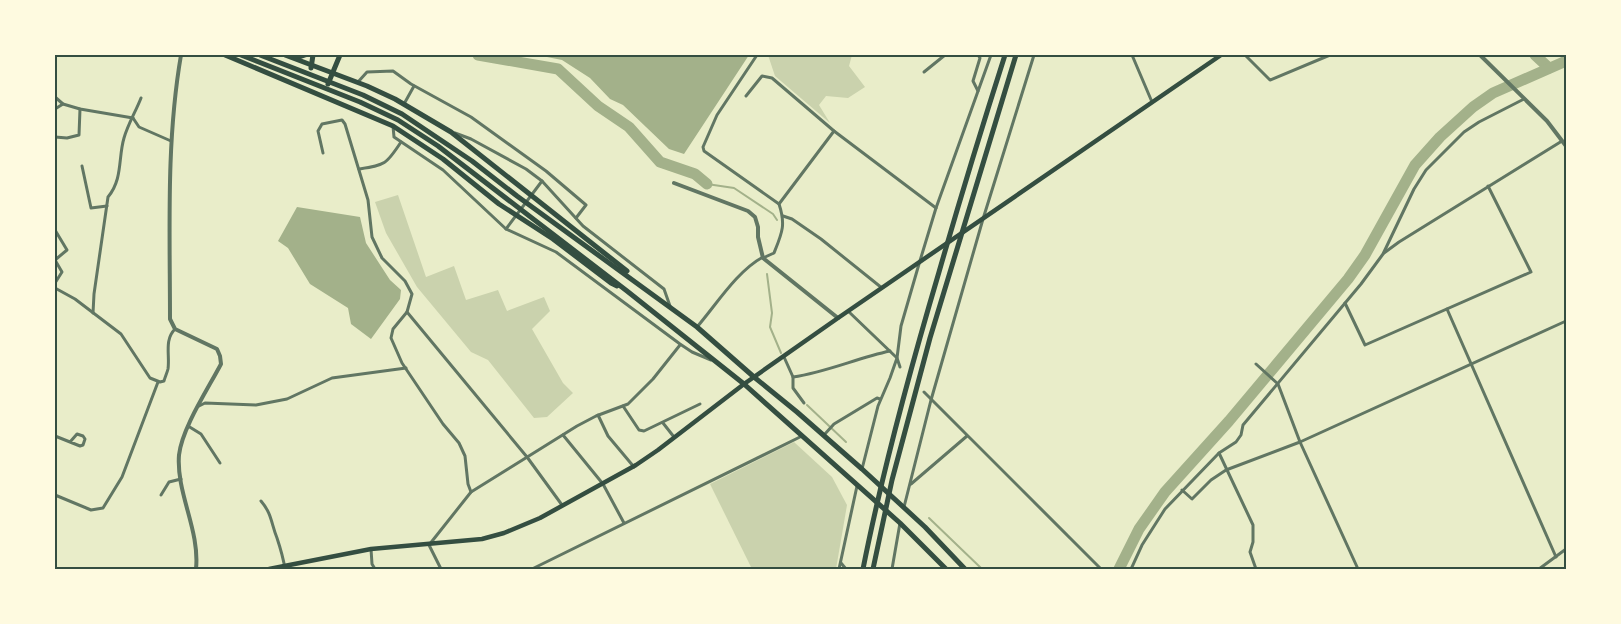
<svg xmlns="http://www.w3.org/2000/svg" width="1621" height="624" viewBox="0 0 1621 624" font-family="Merriweather,serif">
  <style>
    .green { fill: #cad2ad }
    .water { fill: #a3b18a }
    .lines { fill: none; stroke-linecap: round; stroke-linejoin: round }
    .stream { stroke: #a3b18a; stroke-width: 2 }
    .river { stroke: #a3b18a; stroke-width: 11 }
    .minor { stroke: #617663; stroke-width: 3 }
    .tertiary { stroke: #617663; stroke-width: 4 }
    .secondary { stroke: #344e41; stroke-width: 4.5 }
    .trunk { stroke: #344e41; stroke-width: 5 }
    .motorway { stroke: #344e41; stroke-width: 5 }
    .neatline { fill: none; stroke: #344e41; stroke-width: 2 }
  </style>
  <rect width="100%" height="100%" fill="#e9edc9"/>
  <g class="green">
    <path d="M768,55H852L849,66L865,87L848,98L826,96L819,105L830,123L775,76Z"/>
    <path d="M398,195L426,277L454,266L466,300L498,290L507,311L544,297L550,311L532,329L563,383L573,393L547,417L534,418L488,360L471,352L417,287L386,233L375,202Z"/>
    <path d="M794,442L832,477L847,505L836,569H752L710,484Z"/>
  </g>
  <g class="water">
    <path d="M537,55H749L684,154L669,149L623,105L610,99L590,78L562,60Z"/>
    <path d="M297,207L360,217L366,243L390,280L401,290L400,299L371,339L351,324L348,308L310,284L288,248L278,241Z"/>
  </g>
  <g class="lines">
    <g class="stream">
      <path d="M707,184L734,188L773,214L777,220"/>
      <path d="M767,274L772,313L770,327L781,353"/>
      <path d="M807,405L846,442"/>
      <path d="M929,518L982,569"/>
    </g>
    <g class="river">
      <path d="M478,55L558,69L598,106L629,127L660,162L695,174L707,184"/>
      <path d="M1535,55L1549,68"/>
      <path d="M1119,569L1139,529L1165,492L1229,421L1348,279L1365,255L1415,165L1440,137L1473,107L1493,93L1566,61"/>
    </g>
    <g class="minor">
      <path d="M757,55L717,115L703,147L704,151L779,204C786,225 782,233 774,253L763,258"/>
      <path d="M1132,55L1152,102"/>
      <path d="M1245,55L1270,80L1330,55"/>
      <path d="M924,72L945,55"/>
      <path d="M358,82L367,72L393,71L411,84L471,117L546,171L586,205L576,218"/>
      <path d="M978,91L973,81L980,58L978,55"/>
      <path d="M746,96L762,76L772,78L834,131L936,208"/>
      <path d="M55,97L63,104L80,109L133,118"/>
      <path d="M404,104L414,86"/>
      <path d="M55,109L63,104"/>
      <path d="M133,118L139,127L171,141"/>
      <path d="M393,126L394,137L443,170L506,229L556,252L680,344L692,352L711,360"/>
      <path d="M455,133L471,139L526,169L542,181L583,226L664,289L670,306"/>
      <path d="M55,137L67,138L79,135L80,109"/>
      <path d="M323,153L318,131L322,124L342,120L345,124L368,200L372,237L382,258L405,281L412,294L407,312L393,329L391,338L402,363L443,424L459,443L465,456L468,484L471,492"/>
      <path d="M82,166L91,208L107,206"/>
      <path d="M359,169C385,165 386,165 401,142"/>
      <path d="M779,204L834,131"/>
      <path d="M783,216L792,219L821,239L882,288"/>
      <path d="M506,229L542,181"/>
      <path d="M55,230L67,250L55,260"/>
      <path d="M1384,253L1399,242L1562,141"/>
      <path d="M55,283L62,272L55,260"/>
      <path d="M55,288L75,299L121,334L150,378L160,382L164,381C165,377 167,373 168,369C170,355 164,340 175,329"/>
      <path d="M1345,303L1365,345L1531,272L1488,186"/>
      <path d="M1447,309L1556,557"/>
      <path d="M848,311L897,358L900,367"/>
      <path d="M407,312L527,457L562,505"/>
      <path d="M93,313L94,294L108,197C123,179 118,158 124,138C128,124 136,111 141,98"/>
      <path d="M697,327C716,305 737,271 763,257"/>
      <path d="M784,357L793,377V388L804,403"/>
      <path d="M1256,364L1278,384L1300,442L1358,569"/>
      <path d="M793,377C827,372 857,358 890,351"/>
      <path d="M924,392L1101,569"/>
      <path d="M199,406L205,403L256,405L287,399L332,378L406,368"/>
      <path d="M623,406L639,430L644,431L700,404"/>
      <path d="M598,415L608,436L634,467"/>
      <path d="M663,423L674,437"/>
      <path d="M188,426L201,434L220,463"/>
      <path d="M563,435L603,484L624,523"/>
      <path d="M824,435L834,424L877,398L880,399"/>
      <path d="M55,436L80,446L83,445L85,439L83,436L77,434L70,442"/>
      <path d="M1219,453L1253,525V542L1250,552L1256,569"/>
      <path d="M862,469L878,406L890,378L897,358L901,326L919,264L936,208L991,55"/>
      <path d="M911,484L967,436"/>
      <path d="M1182,490L1192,499L1211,480L1226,470L1300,442L1566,321"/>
      <path d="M55,495L91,510L103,508L122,477L158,382"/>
      <path d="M161,495L169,482L181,479"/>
      <path d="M261,501C272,514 271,523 277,538C281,550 283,556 285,569"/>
      <path d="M904,507L931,400L983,219L1034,55"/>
      <path d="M371,549L372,564L375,569"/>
      <path d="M841,563L846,569"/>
      <path d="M441,569L429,545L471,492L577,426L596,416L628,404L653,379L680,345"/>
      <path d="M532,569L802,436"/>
      <path d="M839,569L857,486"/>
      <path d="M892,569L900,523"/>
      <path d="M1131,569L1142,545L1165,509L1219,453L1236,442L1241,435L1243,425L1361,284L1383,254L1414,189L1426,170L1464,132L1479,122L1524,99"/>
      <path d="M1539,569L1566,549"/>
    </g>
    <g class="tertiary">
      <path d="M181,55C166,142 170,231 170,319L175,329L217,349L220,356L221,364C208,389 182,428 179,455C176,493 200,530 196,569"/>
      <path d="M1480,55L1547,121L1566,146"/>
      <path d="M674,183L748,211L755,217L758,227V237L763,258L838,318"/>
    </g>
    <path class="secondary" d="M269,569L371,549L482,539L504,533L540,518L636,465L658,450L744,384L838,318L1221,55"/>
    <g class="trunk">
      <path d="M225,55L393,126L443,159L499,204L553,239L611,283L617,286"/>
      <path d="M241,55L360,102L398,120L438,146L627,291L744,384L900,523L946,569"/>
      <path d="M260,55L363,95L402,114L472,161L517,196L697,327L754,377L797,412L862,469L925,527L965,569"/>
      <path d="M285,55L367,86L395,99L451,132L627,271"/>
      <path d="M296,58L305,55"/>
      <path d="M311,68L313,55"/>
      <path d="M328,84L340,55"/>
    </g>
    <g class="motorway">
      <path d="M863,569C883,468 910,370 939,272C960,199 982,127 1005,55"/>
      <path d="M873,569L892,480L930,338L1016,55"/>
    </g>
  </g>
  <rect width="1621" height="624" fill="none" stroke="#fefae0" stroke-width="112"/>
  <rect x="56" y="56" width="1509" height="512" class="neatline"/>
</svg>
